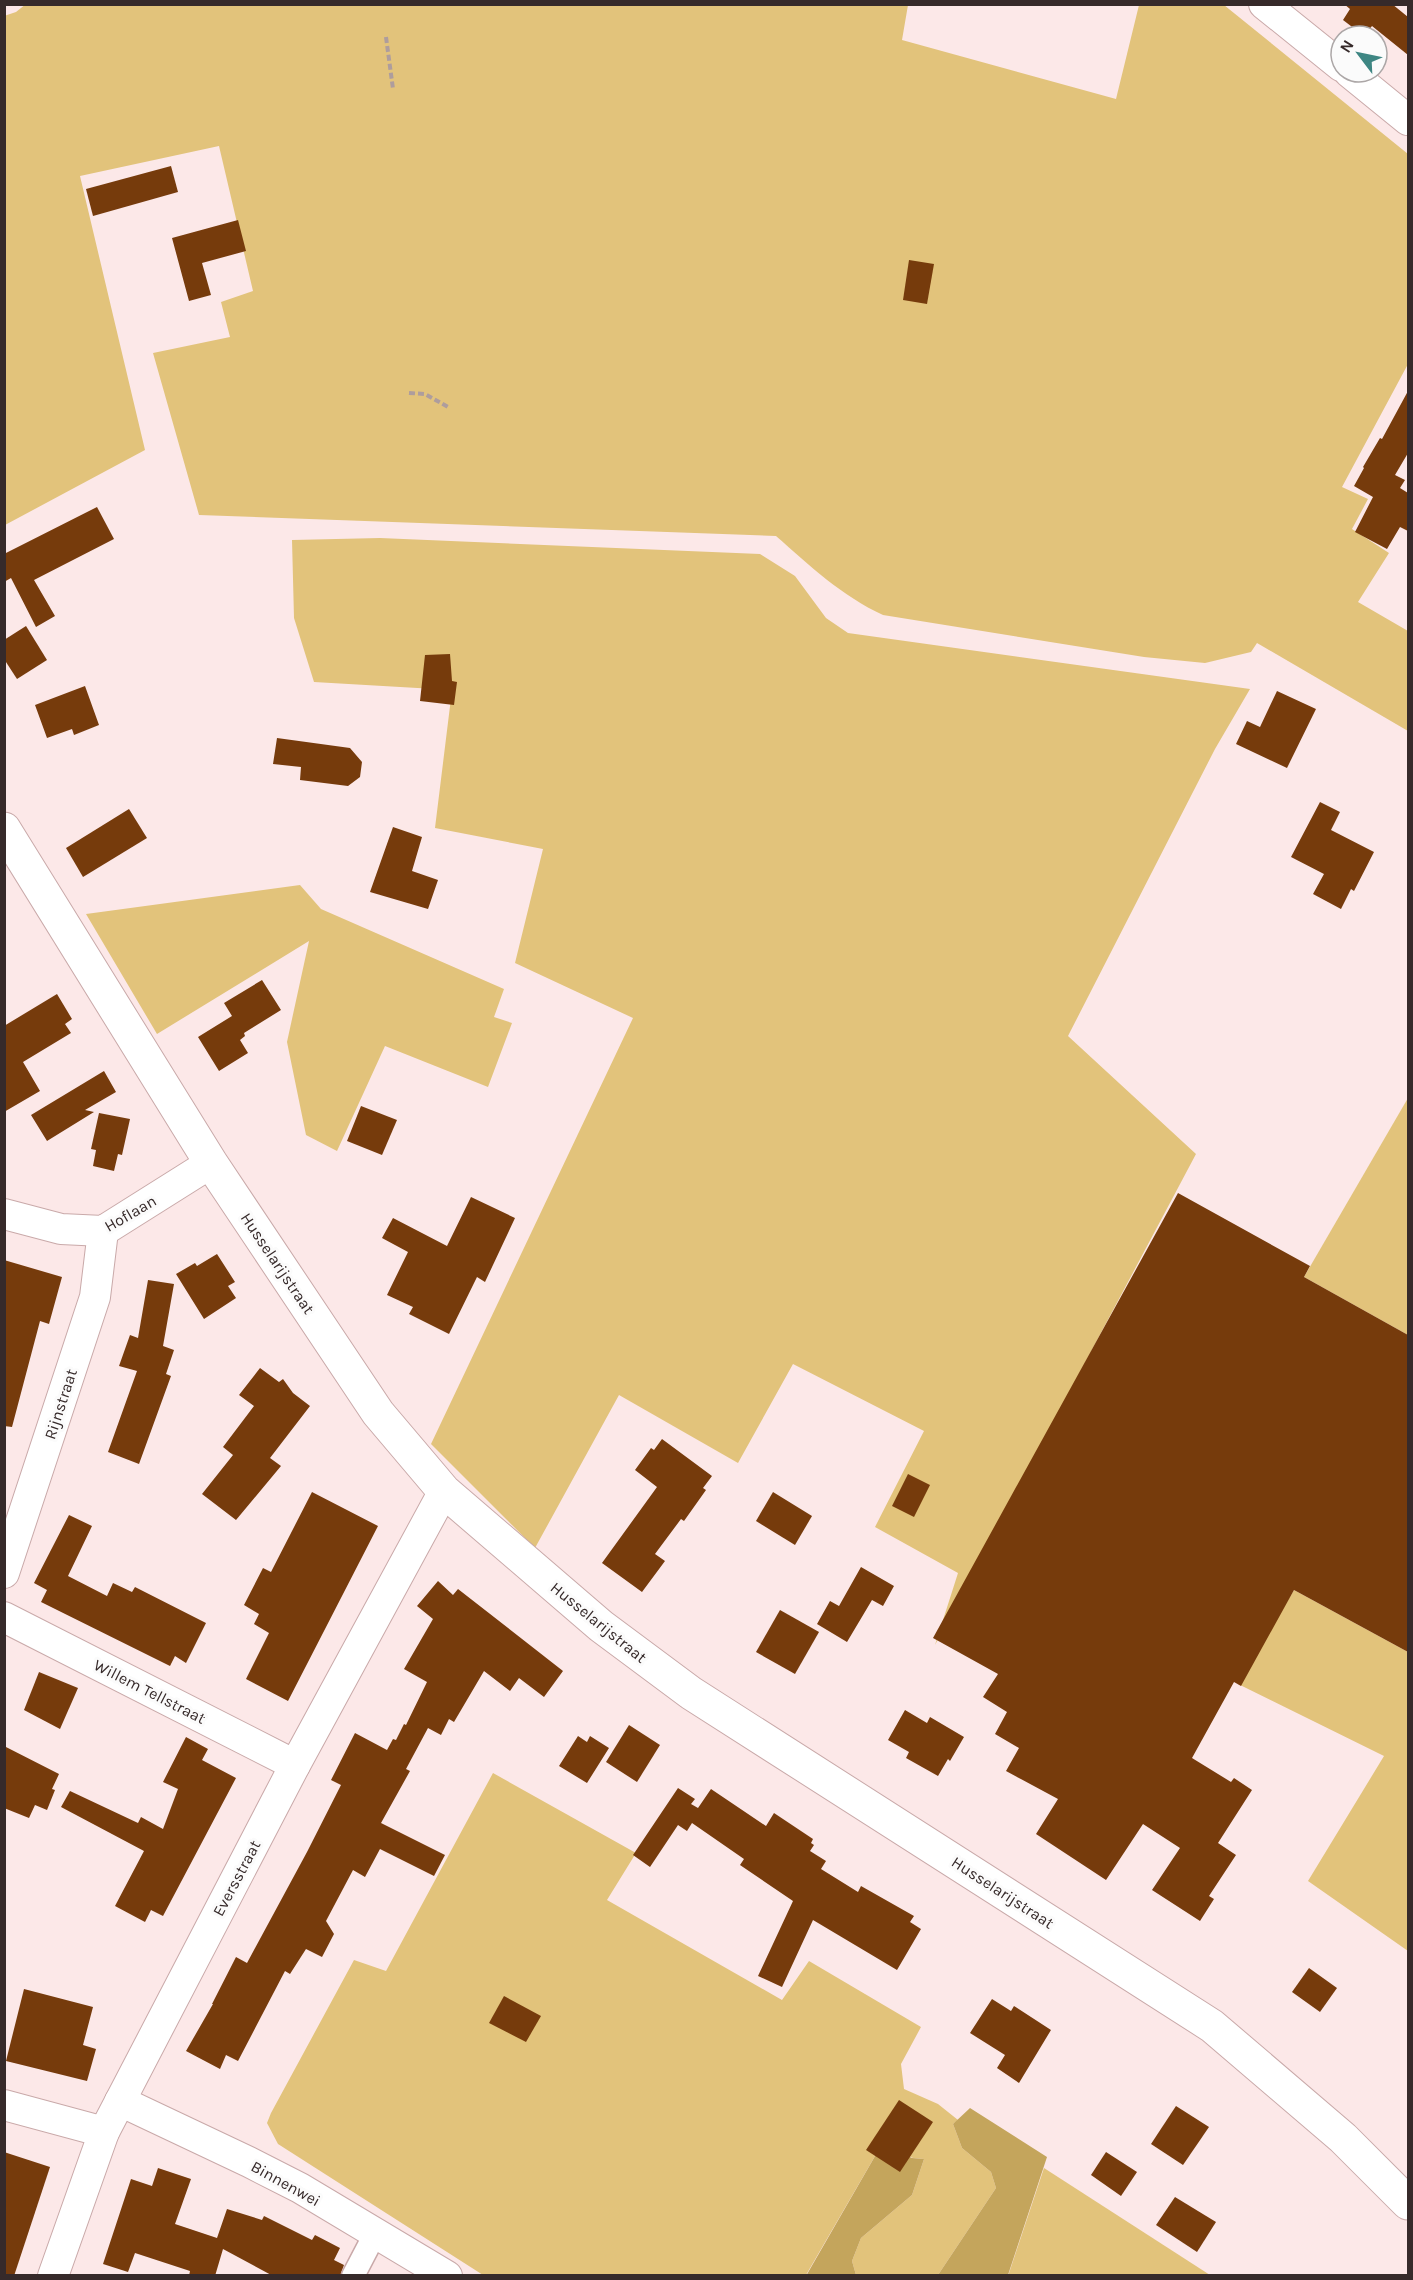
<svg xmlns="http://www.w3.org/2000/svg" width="1413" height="2280" viewBox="0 0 1413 2280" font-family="Karla,sans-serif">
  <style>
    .green { fill: #e2c37b }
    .forest { fill: #c4a55c }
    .building { fill: #763b0c }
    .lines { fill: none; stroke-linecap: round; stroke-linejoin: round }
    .pedestrian-casing { stroke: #c9a9a9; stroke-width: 25 }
    .minor-casing { stroke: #c9a9a9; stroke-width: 32 }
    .tertiary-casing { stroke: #c9a9a9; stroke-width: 35 }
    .path { stroke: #ae9d9d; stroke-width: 4; stroke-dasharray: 6 3; stroke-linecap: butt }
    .pedestrian { stroke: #fff; stroke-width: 22 }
    .minor { stroke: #fff; stroke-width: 30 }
    .tertiary { stroke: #fff; stroke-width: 33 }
    .labels { text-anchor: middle; stroke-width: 6; stroke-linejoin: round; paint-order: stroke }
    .street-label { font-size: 16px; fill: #362a2a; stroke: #fbfbfb }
  </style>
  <rect width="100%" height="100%" fill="#fce8e8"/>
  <g class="green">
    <path d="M26,4L908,5L902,40L1116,99L1139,5H1224L1408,154V364L1342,487L1368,499L1352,529L1389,553L1358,602L1408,631V731L1257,643L1251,652L1205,663L1144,657L883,615C842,596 810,566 776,536L199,515L153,353L230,337L221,302L253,291L219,146L80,176L145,450L5,525L4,16L16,12Z"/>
    <path d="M380,538L760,554L795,576L826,618L848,633L1250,689L1215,749L1068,1036L1196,1154L935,1645L958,1573L875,1527L924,1431L793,1364L738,1463L619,1395L535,1548L431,1444L633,1018L515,963L543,849L435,828L452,690L314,682L294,618L292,540Z"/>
    <path d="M300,885L321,909L504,989L494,1017L512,1023L488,1087L385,1046L337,1151L306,1135L287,1042L309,941L157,1034L86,914Z"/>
    <path d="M1408,1098V1335L1304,1277Z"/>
    <path d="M1294,1590L1408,1652V1951L1308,1881L1384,1756L1238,1684Z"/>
    <path d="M493,1773L636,1853L607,1900L782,2000L809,1961L921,2027L901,2064L904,2089L938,2104L958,2120L953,2124L962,2148L991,2172L996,2188L938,2275H856L852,2261L861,2238L912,2195L924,2159L913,2158L882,2144L806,2275H483L278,2144L267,2123L271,2113L354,1960L386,1971Z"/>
    <path d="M1044,2168L1210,2275L1008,2276Z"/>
  </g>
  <g class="forest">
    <path d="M970,2108L1047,2157L1008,2275H938L996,2188L991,2172L962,2148L953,2124Z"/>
    <path d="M882,2144L912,2158L924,2159L912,2195L861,2238L852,2261L856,2275L806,2276Z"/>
  </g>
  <g class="building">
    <path d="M1344,4H1392L1408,17V55L1372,26L1364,36L1343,20L1350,9Z"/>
    <path d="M171,166L178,192L93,216L86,189Z"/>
    <path d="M238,220L246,251L202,263L211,295L189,301L172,238Z"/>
    <path d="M909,260L934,264L927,304L903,300Z"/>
    <path d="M1408,391V453L1395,475L1405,480L1400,488L1408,493V531L1400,527L1387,549L1355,532L1373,497L1354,486L1364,468L1363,467L1380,438L1382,439Z"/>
    <path d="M97,507L114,539L34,580L55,616L36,627L11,578L4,582V554Z"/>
    <path d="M26,626L47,660L17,679L4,659V640Z"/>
    <path d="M450,654L452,681L457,682L454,705L420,701L425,655Z"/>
    <path d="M85,686L99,725L74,735L72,729L47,738L35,705Z"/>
    <path d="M1277,691L1316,709L1287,768L1236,744L1247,721L1260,727Z"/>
    <path d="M277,738L350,748L362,762L360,777L348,786L300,780L301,767L273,764Z"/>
    <path d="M1320,802L1340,812L1331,830L1374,852L1354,891L1351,889L1341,909L1313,894L1324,874L1291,857Z"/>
    <path d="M129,809L147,838L83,877L66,848Z"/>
    <path d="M393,827L422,837L412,871L438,880L428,909L370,892Z"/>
    <path d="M262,980L281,1010L244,1033L245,1036L240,1040L248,1053L219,1071L198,1037L232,1016L224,1003Z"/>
    <path d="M57,994L72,1019L65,1024L71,1033L23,1062L40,1091L4,1112V1026Z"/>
    <path d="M104,1071L116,1092L85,1110L94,1112L47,1141L31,1115Z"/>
    <path d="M361,1106L397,1120L382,1155L347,1141Z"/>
    <path d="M99,1113L130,1119L122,1155L118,1154L114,1171L93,1166L96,1150L91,1149Z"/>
    <path d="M1178,1193L1310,1266L1304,1277L1408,1335V1652L1294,1590L1241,1686L1234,1682L1192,1758L1231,1782L1234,1778L1252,1790L1218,1843L1236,1855L1209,1896L1214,1899L1200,1921L1152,1890L1180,1848L1143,1824L1106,1880L1036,1834L1058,1799L1006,1771L1019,1748L995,1734L1007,1712L983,1697L998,1674L933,1638Z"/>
    <path d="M471,1197L515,1218L485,1282L477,1277L449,1334L409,1314L413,1307L387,1295L408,1252L382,1238L393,1218L447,1246Z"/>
    <path d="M217,1254L235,1282L228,1286L236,1298L204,1319L176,1274L195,1263L197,1266Z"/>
    <path d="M4,1260L62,1277L49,1324L40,1321L12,1427L4,1426Z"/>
    <path d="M148,1280L174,1284L163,1346L174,1350L166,1374L171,1376L139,1464L108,1452L137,1371L119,1366L130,1335L138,1338Z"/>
    <path d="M260,1368L279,1382L283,1379L293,1393L310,1406L270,1458L281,1466L236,1520L202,1494L233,1455L223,1447L254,1406L239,1395Z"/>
    <path d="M662,1439L712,1476L703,1488L706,1490L684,1521L681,1519L655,1554L665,1561L642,1592L602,1563L657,1487L635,1470L651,1448L654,1450Z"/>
    <path d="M908,1474L930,1485L914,1517L892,1506Z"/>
    <path d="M312,1492L378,1526L288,1701L246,1679L269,1633L254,1624L259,1614L244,1605L263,1568L271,1572Z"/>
    <path d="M773,1492L812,1516L795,1545L756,1521Z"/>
    <path d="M69,1515L92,1526L68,1576L107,1596L113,1583L132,1592L135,1587L206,1623L186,1663L175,1656L170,1666L41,1602L47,1590L34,1583Z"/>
    <path d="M861,1567L894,1586L883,1606L872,1600L847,1642L817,1624L830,1601L839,1606Z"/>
    <path d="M438,1581L453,1595L458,1589L563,1671L544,1697L519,1678L510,1691L484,1671L454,1722L449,1719L441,1735L428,1728L406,1769L410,1771L381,1823L445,1855L434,1876L380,1849L365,1877L353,1870L326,1921L334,1934L322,1957L306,1949L290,1974L285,1971L238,2061L226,2055L220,2069L186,2051L213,2004H212L236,1957L247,1963L307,1852L341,1785L331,1780L355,1733L387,1750L393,1739L396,1740L404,1724L406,1725L427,1682L404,1669L433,1619L417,1606Z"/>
    <path d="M780,1610L819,1632L795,1674L756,1652Z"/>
    <path d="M39,1672L78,1688L60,1729L24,1710Z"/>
    <path d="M905,1710L927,1723L930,1717L964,1737L950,1761L948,1759L938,1776L906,1758L909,1752L888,1740Z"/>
    <path d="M629,1725L660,1745L637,1782L606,1762Z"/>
    <path d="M578,1736L587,1742L590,1736L609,1748L587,1783L559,1766Z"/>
    <path d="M186,1737L208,1749L202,1760L236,1778L163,1916L151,1910L145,1922L115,1906L144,1851L61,1807L70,1791L138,1823L141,1817L163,1829L178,1789L163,1782Z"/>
    <path d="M4,1746L59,1774L52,1789L55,1790L47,1810L35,1805L29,1818L4,1808Z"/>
    <path d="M678,1788L695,1799L691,1804L698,1808L711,1789L766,1826L774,1813L813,1839L811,1843L814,1845L810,1851L826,1861L821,1869L858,1892L861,1886L914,1916L910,1922L921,1929L897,1970L813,1920L782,1987L758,1976L793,1901L740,1865L744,1859L692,1823L687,1831L678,1825L650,1867L633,1855Z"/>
    <path d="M1309,1968L1337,1988L1320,2012L1292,1992Z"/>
    <path d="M24,1989L93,2007L83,2045L96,2049L87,2081L6,2061Z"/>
    <path d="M504,1996L541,2016L526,2042L489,2023Z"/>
    <path d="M992,1999L1011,2011L1014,2006L1051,2030L1019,2083L997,2068L1005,2055L970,2033Z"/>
    <path d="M899,2100L933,2122L900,2172L866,2150Z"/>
    <path d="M1176,2106L1209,2127L1183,2165L1151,2144Z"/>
    <path d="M4,2152L50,2167L14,2276H4Z"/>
    <path d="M1106,2152L1137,2172L1121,2196L1091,2175Z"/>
    <path d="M158,2168L191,2179L175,2224L217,2238L227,2209L262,2220L264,2216L312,2240L315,2235L340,2248L334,2260L344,2265L340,2276H273L223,2249L215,2276H189L190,2271L135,2253L128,2272L103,2264L131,2179L152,2186Z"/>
    <path d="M1175,2197L1216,2222L1197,2252L1156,2225Z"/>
  </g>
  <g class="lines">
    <defs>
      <path id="pedestrian" d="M353,2276L376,2232"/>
      <g id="minor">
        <path d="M1264,4L1341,66"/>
        <path d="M1349,72L1408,120"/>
        <path d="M4,1214L61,1229L103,1231L211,1163"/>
        <path d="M4,1573L95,1297L103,1231"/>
        <path d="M4,1617L295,1765"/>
        <path d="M120,2101L249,2162L300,2188L447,2276"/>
        <path d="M4,2105L104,2132"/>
        <path d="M53,2276L104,2132L295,1765L444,1491"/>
      </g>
      <path id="tertiary" d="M4,829L211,1163L378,1413L444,1491L601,1626L691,1693L1212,2026L1343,2138L1408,2203"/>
    </defs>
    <use href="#pedestrian" class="pedestrian-casing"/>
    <use href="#minor" class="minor-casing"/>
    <use href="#tertiary" class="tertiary-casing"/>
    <g class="path">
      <path d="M386,37L393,89"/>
      <path d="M409,393L425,394L448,407"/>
    </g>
    <use href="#pedestrian" class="pedestrian"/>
    <use href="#minor" class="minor"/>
    <use href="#tertiary" class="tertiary"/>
  </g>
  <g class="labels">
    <g class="street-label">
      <text transform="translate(130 1213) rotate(-30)" y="6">Hoflaan</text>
      <text transform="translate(278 1263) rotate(56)" y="6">Husselarijstraat</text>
      <text transform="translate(60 1404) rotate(-72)" y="6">Rijnstraat</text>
      <text transform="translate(599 1622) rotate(39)" y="6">Husselarijstraat</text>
      <text transform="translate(150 1691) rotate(27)" y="6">Willem Tellstraat</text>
      <text transform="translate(236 1878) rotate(-62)" y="6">Eversstraat</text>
      <text transform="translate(1003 1892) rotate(33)" y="6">Husselarijstraat</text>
      <text transform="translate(286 2183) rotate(29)" y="6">Binnenwei</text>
    </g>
  </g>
  <rect width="1413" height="2280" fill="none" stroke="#362a2a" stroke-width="12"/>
  <g transform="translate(1359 54) rotate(302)"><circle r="28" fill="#fbfbfb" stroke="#aca7a7" stroke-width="1.5"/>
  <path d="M0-4.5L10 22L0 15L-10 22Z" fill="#3e8683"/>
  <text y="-9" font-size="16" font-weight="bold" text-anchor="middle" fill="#362a2a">N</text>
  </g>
</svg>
